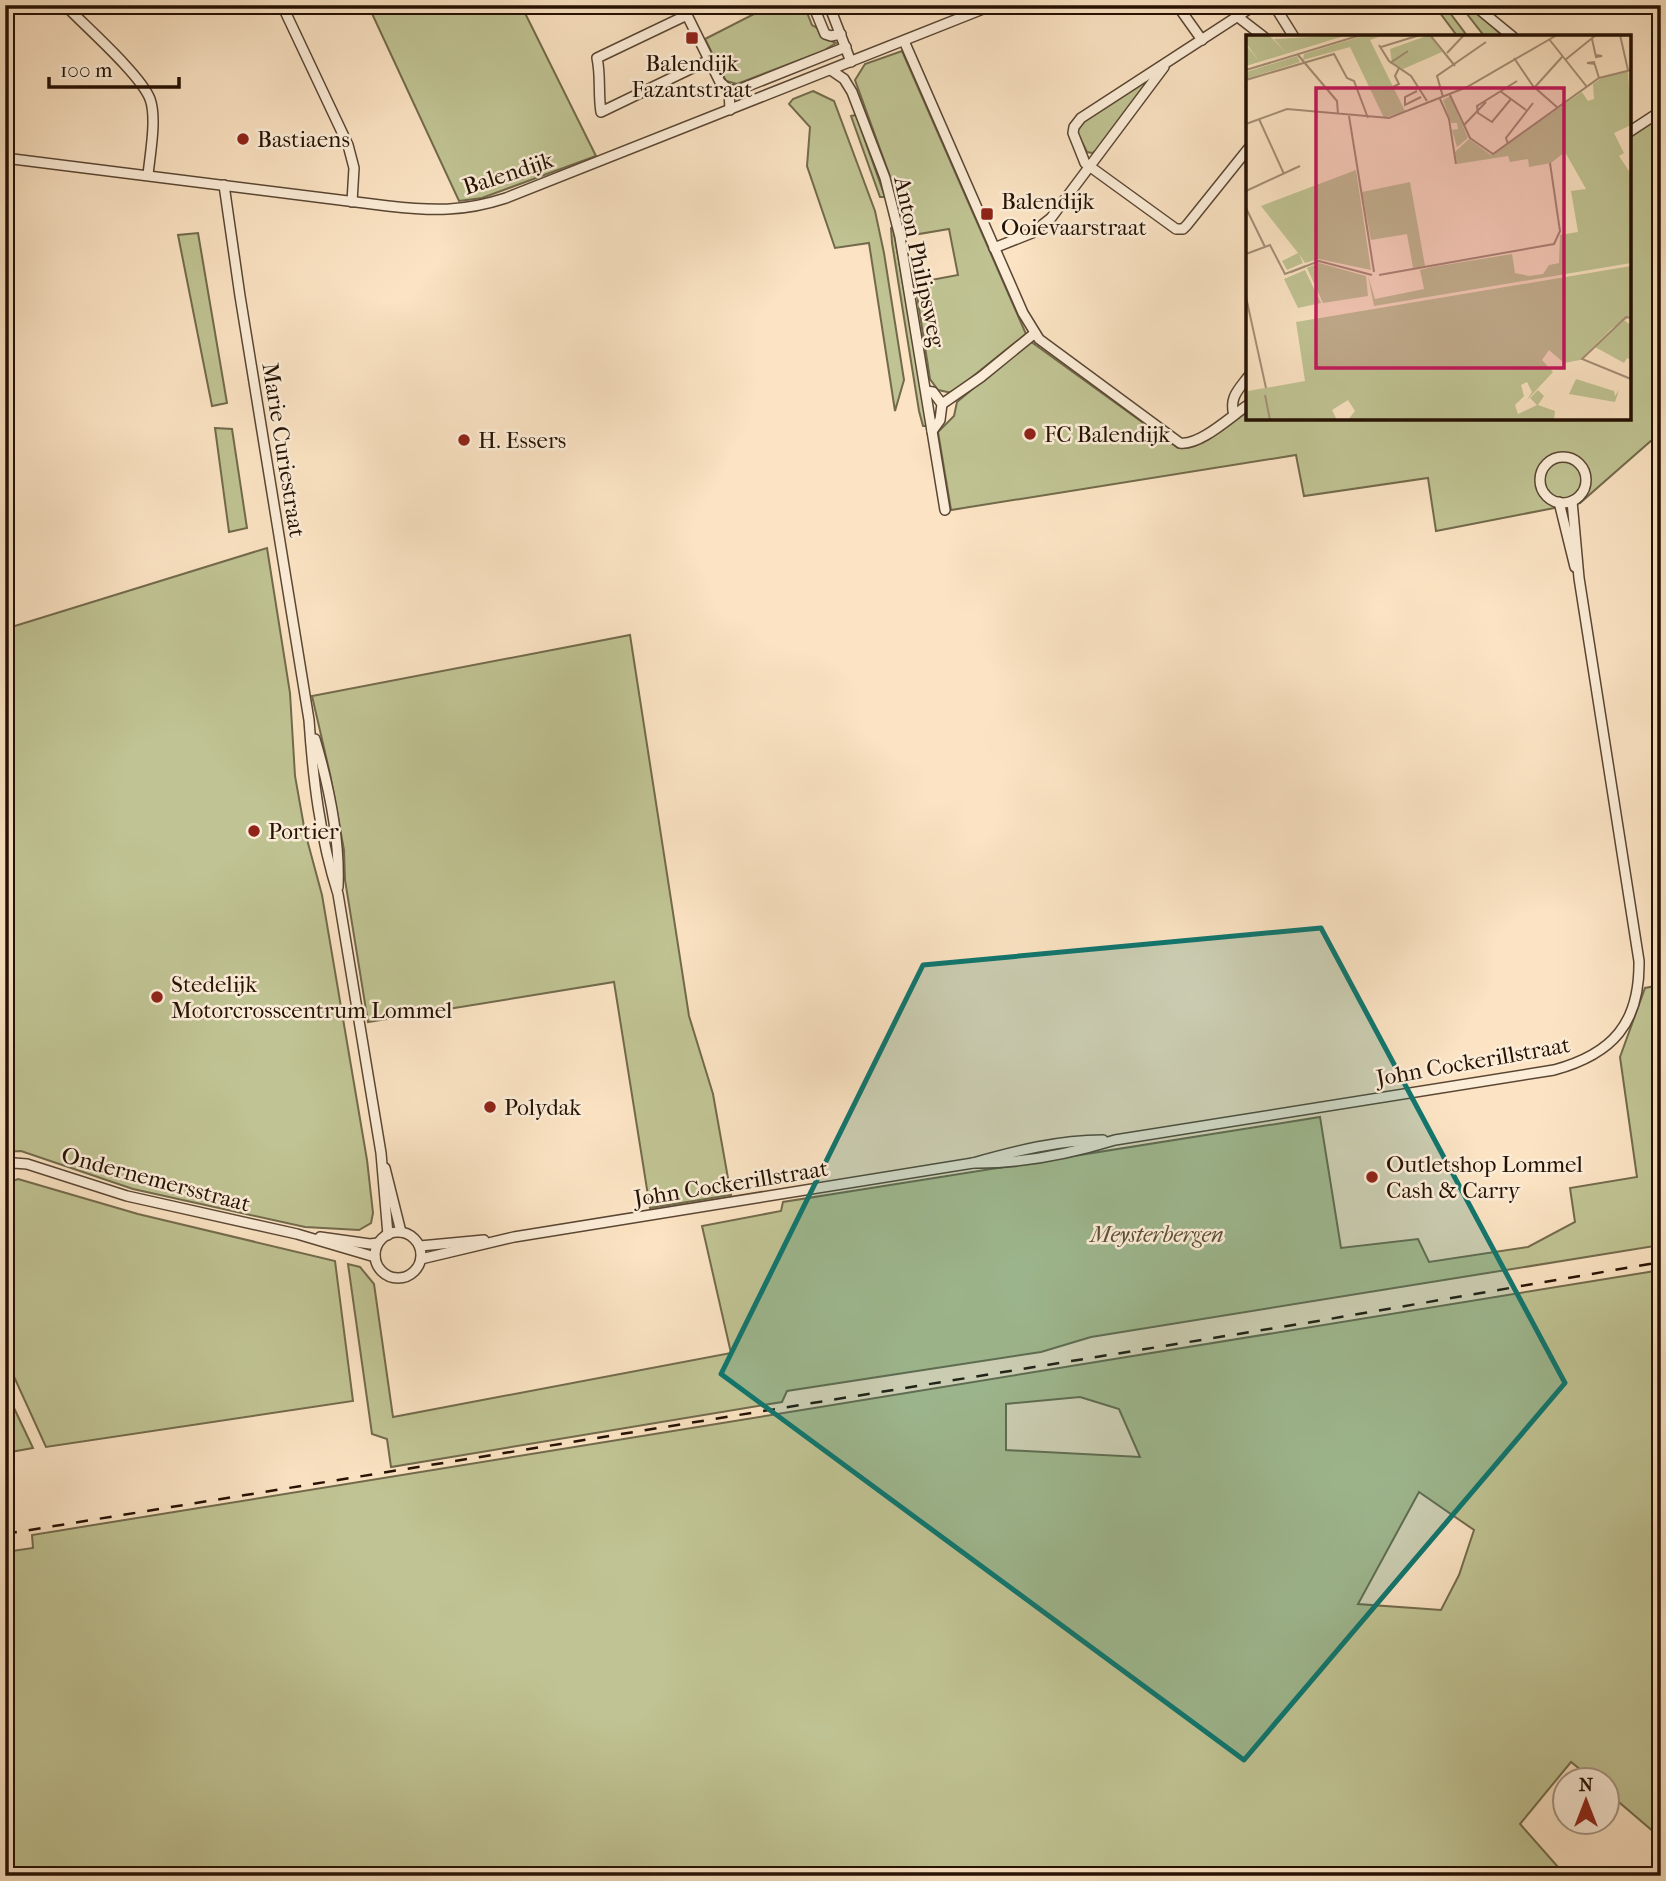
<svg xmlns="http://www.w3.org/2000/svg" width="1666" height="1881" viewBox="0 0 1666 1881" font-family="'IM FELL French Canon',serif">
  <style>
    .green { fill: #c0c393; stroke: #726a4b; stroke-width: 2; fill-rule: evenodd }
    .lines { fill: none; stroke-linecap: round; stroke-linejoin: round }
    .minor-casing { stroke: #5a4633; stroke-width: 12 }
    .minor { stroke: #fcedd8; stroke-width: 9 }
    .rail { stroke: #251103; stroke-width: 2.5; stroke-dasharray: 12 12; stroke-linecap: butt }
    .marked { fill: #0f766e; fill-opacity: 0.2; stroke: #0f766e; stroke-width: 5; stroke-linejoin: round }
    .poi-dot { fill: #8f2418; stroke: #fcedd8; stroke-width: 2.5 }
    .labels { text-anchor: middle; stroke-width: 5; stroke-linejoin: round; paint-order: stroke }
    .poi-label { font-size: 23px; fill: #251103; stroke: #fcedd8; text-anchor: start }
    .street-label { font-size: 23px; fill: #251103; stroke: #fcedd8 }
    .park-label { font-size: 23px; font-style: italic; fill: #5b4f35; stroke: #fcedd8 }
    .inset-road { fill: none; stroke: #a58f76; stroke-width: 2 }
    .view { fill: #c2185b; fill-opacity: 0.15; stroke: #c2185b; stroke-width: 3.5 }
    .inset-edge { fill: none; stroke: #251103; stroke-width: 3.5 }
  </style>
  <rect width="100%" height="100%" fill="#fbe3c3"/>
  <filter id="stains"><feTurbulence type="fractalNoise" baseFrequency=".00286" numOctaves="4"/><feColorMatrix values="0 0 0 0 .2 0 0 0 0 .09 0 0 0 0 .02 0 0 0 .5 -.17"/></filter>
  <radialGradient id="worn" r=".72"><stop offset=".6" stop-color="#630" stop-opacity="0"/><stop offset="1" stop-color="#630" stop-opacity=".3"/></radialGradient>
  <g class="green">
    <path d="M368,5H521L596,156L482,198L459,201Z"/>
    <path d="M758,5H804L812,25L817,28L821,37L836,43L823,51L737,84L726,81L705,39L760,11Z"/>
    <path d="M1434,5H1444L1468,37H1458Z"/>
    <path d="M1460,5H1469L1504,37H1485Z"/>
    <path d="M902,51L1026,334L952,393L938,390L930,379L915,283L958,275L949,229L907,236L900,204L855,80L865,64Z"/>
    <path d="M1141,83L1146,85L1097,150L1092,153L1087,152L1077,132L1082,121Z"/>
    <path d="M813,91L834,101L875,211L884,253L904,380L895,411L869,243L835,248L807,166L810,127L789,104L793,99Z"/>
    <path d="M856,115L885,197H880L851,116Z"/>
    <path d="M1661,116V432L1580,503L1436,531L1428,478L1304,496L1296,455L951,510L938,432L954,416L957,402L1030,341L1178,448C1204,448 1228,426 1248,411V418H1629V138Z"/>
    <path d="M893,227L928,426H923L919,411L892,243L891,228Z"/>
    <path d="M198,233L227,403L212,406L178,235Z"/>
    <path d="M215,428L232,429L247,528L229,532Z"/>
    <path d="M267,548L290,693L295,776L305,832L322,895L367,1160L373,1213L371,1223L359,1230L305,1227L133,1189L21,1151L5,1152V629Z"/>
    <path d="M630,635L689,1016L713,1094L731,1195L650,1208L614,982L368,1022L345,880L344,850L330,774L312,696Z"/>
    <path d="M1661,985V1245L1091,1337L1041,1352L787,1391L782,1402L391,1467L387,1439L372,1434L348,1264L360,1267L374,1284L393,1417L731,1353L702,1226L781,1211L783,1202L1320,1117L1341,1248L1418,1239L1429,1262L1528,1247L1575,1222L1570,1188L1637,1177L1620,1057L1645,988Z"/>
    <path d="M18,1179L138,1214L335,1261L353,1401L46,1447L5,1357V1184Z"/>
    <path d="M1661,1270V1838L1607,1792L1606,1780L1592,1779L1571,1762L1520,1824L1566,1876H5V1552L33,1548L32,1535C575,1446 1118,1360 1661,1270ZM1080,1397L1119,1409L1140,1457L1006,1450V1404ZM1419,1492L1474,1530L1459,1575L1441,1610L1358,1604Z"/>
    <path d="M5,1389L33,1448L5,1453Z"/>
  </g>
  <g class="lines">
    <defs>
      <g id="minor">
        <path d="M65,5C85,26 141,75 150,99C157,118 150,154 148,175"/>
        <path d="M282,5L348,145L354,168L352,202"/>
        <path d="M682,5L720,82L729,90H738L846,47"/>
        <path d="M813,5L825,34L831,36L841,34"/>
        <path d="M829,5L851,62"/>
        <path d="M1177,5L1202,40"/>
        <path d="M1274,5L1294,37"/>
        <path d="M1474,5L1513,37"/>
        <path d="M687,15L597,58C601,76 598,94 601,112L709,60"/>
        <path d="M1238,17L1264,37"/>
        <path d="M904,41L1023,313L1039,339L1180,443C1200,446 1231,416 1248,405"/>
        <path d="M831,70L844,79L852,92L885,178L900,237L945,510"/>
        <path d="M729,90L730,110"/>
        <path d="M1629,132L1661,111"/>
        <path d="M1248,149L1187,225L1183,229H1176L1085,163L1073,133L1074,127L1081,118L1255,5"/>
        <path d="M5,158L388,206C432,211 463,212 506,198L993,5"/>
        <path d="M224,185L240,296L309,720C313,779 320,838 338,894L381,1153L388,1235"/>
        <path d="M994,248L1032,233L1051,218L1164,67"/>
        <path d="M926,391L933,392L942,404L940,420L932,431"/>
        <path d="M942,404L981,377L1035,333"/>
        <path d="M1234,415C1229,398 1238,390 1248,377"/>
        <circle cx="1563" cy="480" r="23"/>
        <path d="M1559,502L1575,567"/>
        <path d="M315,739C328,783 340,840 338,887"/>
        <path d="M973,1163C1021,1164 1069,1154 1115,1140L1554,1070C1613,1054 1640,1023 1639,961L1579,578L1572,501"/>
        <path d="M5,1167L14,1163L27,1164L127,1196L297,1234L375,1257"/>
        <path d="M385,1168L401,1232"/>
        <circle cx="398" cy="1255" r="23"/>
        <path d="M320,1237L370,1244L378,1243"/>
        <path d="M420,1246L484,1240"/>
        <path d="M421,1259L514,1237L973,1163C1016,1151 1058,1140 1103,1140"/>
      </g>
    </defs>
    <use href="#minor" class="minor-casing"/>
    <use href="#minor" class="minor"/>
    <path class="rail" d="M5,1534L1312,1322L1661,1262"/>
  </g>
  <path class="marked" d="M1321,928L1565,1383L1244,1760L721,1374L923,965Z"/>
  <g class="poi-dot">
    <rect x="685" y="31" width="14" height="14" rx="3.5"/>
    <circle cx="243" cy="139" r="7"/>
    <rect x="980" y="207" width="14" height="14" rx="3.5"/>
    <circle cx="1030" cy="434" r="7"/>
    <circle cx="464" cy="440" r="7"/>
    <circle cx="254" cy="831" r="7"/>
    <circle cx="157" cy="997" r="7"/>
    <circle cx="490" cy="1107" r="7"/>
    <circle cx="1372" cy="1177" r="7"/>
  </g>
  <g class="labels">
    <g class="poi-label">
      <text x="692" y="71" text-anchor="middle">Balendijk<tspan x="692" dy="26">Fazantstraat</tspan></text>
      <text x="257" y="147">Bastiaens</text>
      <text x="1001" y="209">Balendijk<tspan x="1001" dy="26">Ooievaarstraat</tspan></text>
      <text x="1044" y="442">FC Balendijk</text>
      <text x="478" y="448">H. Essers</text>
      <text x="268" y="839">Portier</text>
      <text x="171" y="992">Stedelijk<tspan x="171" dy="26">Motorcrosscentrum Lommel</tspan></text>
      <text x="504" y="1115">Polydak</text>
      <text x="1386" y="1172">Outletshop Lommel<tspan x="1386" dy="26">Cash &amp; Carry</tspan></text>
    </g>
    <g class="street-label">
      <text transform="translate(508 173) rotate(-18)" y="8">Balendijk</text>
      <text transform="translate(920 262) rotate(78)" y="8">Anton Philipsweg</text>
      <text transform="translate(284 450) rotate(81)" y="8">Marie Curiestraat</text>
      <text transform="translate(1473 1061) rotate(-10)" y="8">John Cockerillstraat</text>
      <text transform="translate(156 1179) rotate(15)" y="8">Ondernemersstraat</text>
      <text transform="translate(731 1183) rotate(-9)" y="8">John Cockerillstraat</text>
    </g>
    <g class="park-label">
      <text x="1157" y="1242">Meysterbergen</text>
    </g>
  </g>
  <g transform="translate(1246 35)">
    <rect width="385" height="385" fill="#fbe3c3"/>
    <path d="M0,0H23L40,18L28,4L101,0L0,31V10L13,26L0,8ZM120,0H138L124,5L159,76L138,83L104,12L57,25L58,19ZM183,0L196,17L157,34L146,28L144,14ZM51,21L54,27L0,44V37ZM382,36L385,90L368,98L378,118L373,121L385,139V228L128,271L122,241L129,264L178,254L174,235L186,232L266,219L269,238L283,241L297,239L303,230L313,228L314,200L332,197L325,156L340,154L319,117L305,128L283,132L282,124L264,127L262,121L211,129L209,117L223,104L245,120L336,57L342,66L348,64L347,49L357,42ZM204,61L222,103L211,112L206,95L212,94L211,88H205L197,65ZM110,135L125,235L73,224L59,228L53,219L57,228L41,235L36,226L52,218L15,171ZM164,147L179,231L167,233L161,199L125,205L116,157ZM73,228L120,241L122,261L77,268L61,233ZM385,231V281L366,293L334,325L318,328L303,315L296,325L307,337L281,365L286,357L281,347L275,350L278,361L269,370L272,379L291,370L284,363L292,355L298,361L292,370L309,376L308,385H102L109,376L102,365L86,375L91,385H0L2,356L59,346L50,287ZM59,235L75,268L52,273L38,244ZM378,285L385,290V325L381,323L378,328L349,312ZM330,344L368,356L369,361L373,355L369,367L323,359Z" fill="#c0c393"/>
    <path class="inset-road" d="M184,0L209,31M374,0L382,35M303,4L341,52M346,4L350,22L356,21L350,20M133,10L143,26L165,41L181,66M135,12L174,0M201,18L218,0M52,20L91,66L92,79M268,23L287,51L312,73M319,25L350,0M144,28L162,16M349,29L341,28L348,27L353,43M0,35L115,0M0,45L88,19L101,43L108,46L122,83M147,52L153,49L149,41L153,33M288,53L316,22M171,56L159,62V70L175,62M254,56L280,75M204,60L224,103L247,119L353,43L385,35M197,62L191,41L240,7M194,64L203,84L210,129M232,78L231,71L271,46M232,78L246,87L265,64M103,81L120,186M13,84L38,139M0,89L41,74L143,83L221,52L311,0M218,90L240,67M262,109L260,103L287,68M0,156L54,131L43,136M0,173L19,212M120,186L128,237M0,219L24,210L39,239L60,231M45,237L73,226L126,240M133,240L308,209L314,196L304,128M0,262L20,353M385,283L380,282L336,324L385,344M19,360L24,385"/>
    <path class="view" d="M70,53H318V333H70Z"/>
    <rect width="385" height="385" class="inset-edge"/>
  </g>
  <rect width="1666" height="1881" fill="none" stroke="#fbe3c3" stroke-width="28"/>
  <rect x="7" y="7" width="1652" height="1867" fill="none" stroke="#251103" stroke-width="3.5"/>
  <rect x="14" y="14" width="1638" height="1853" fill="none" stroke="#251103" stroke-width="2"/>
  <g transform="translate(1586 1801)"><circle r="33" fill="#fcedd8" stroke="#a69583" stroke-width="2"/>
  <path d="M0-5L12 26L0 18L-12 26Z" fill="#8f2418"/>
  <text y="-10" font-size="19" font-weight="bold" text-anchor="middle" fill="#251103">N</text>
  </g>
  <path d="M49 77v10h130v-10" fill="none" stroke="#251103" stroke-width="3.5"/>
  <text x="60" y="77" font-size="21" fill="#251103" stroke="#fcedd8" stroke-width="5" paint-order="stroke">100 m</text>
  <rect width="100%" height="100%" filter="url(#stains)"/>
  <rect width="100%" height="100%" fill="url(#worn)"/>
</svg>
